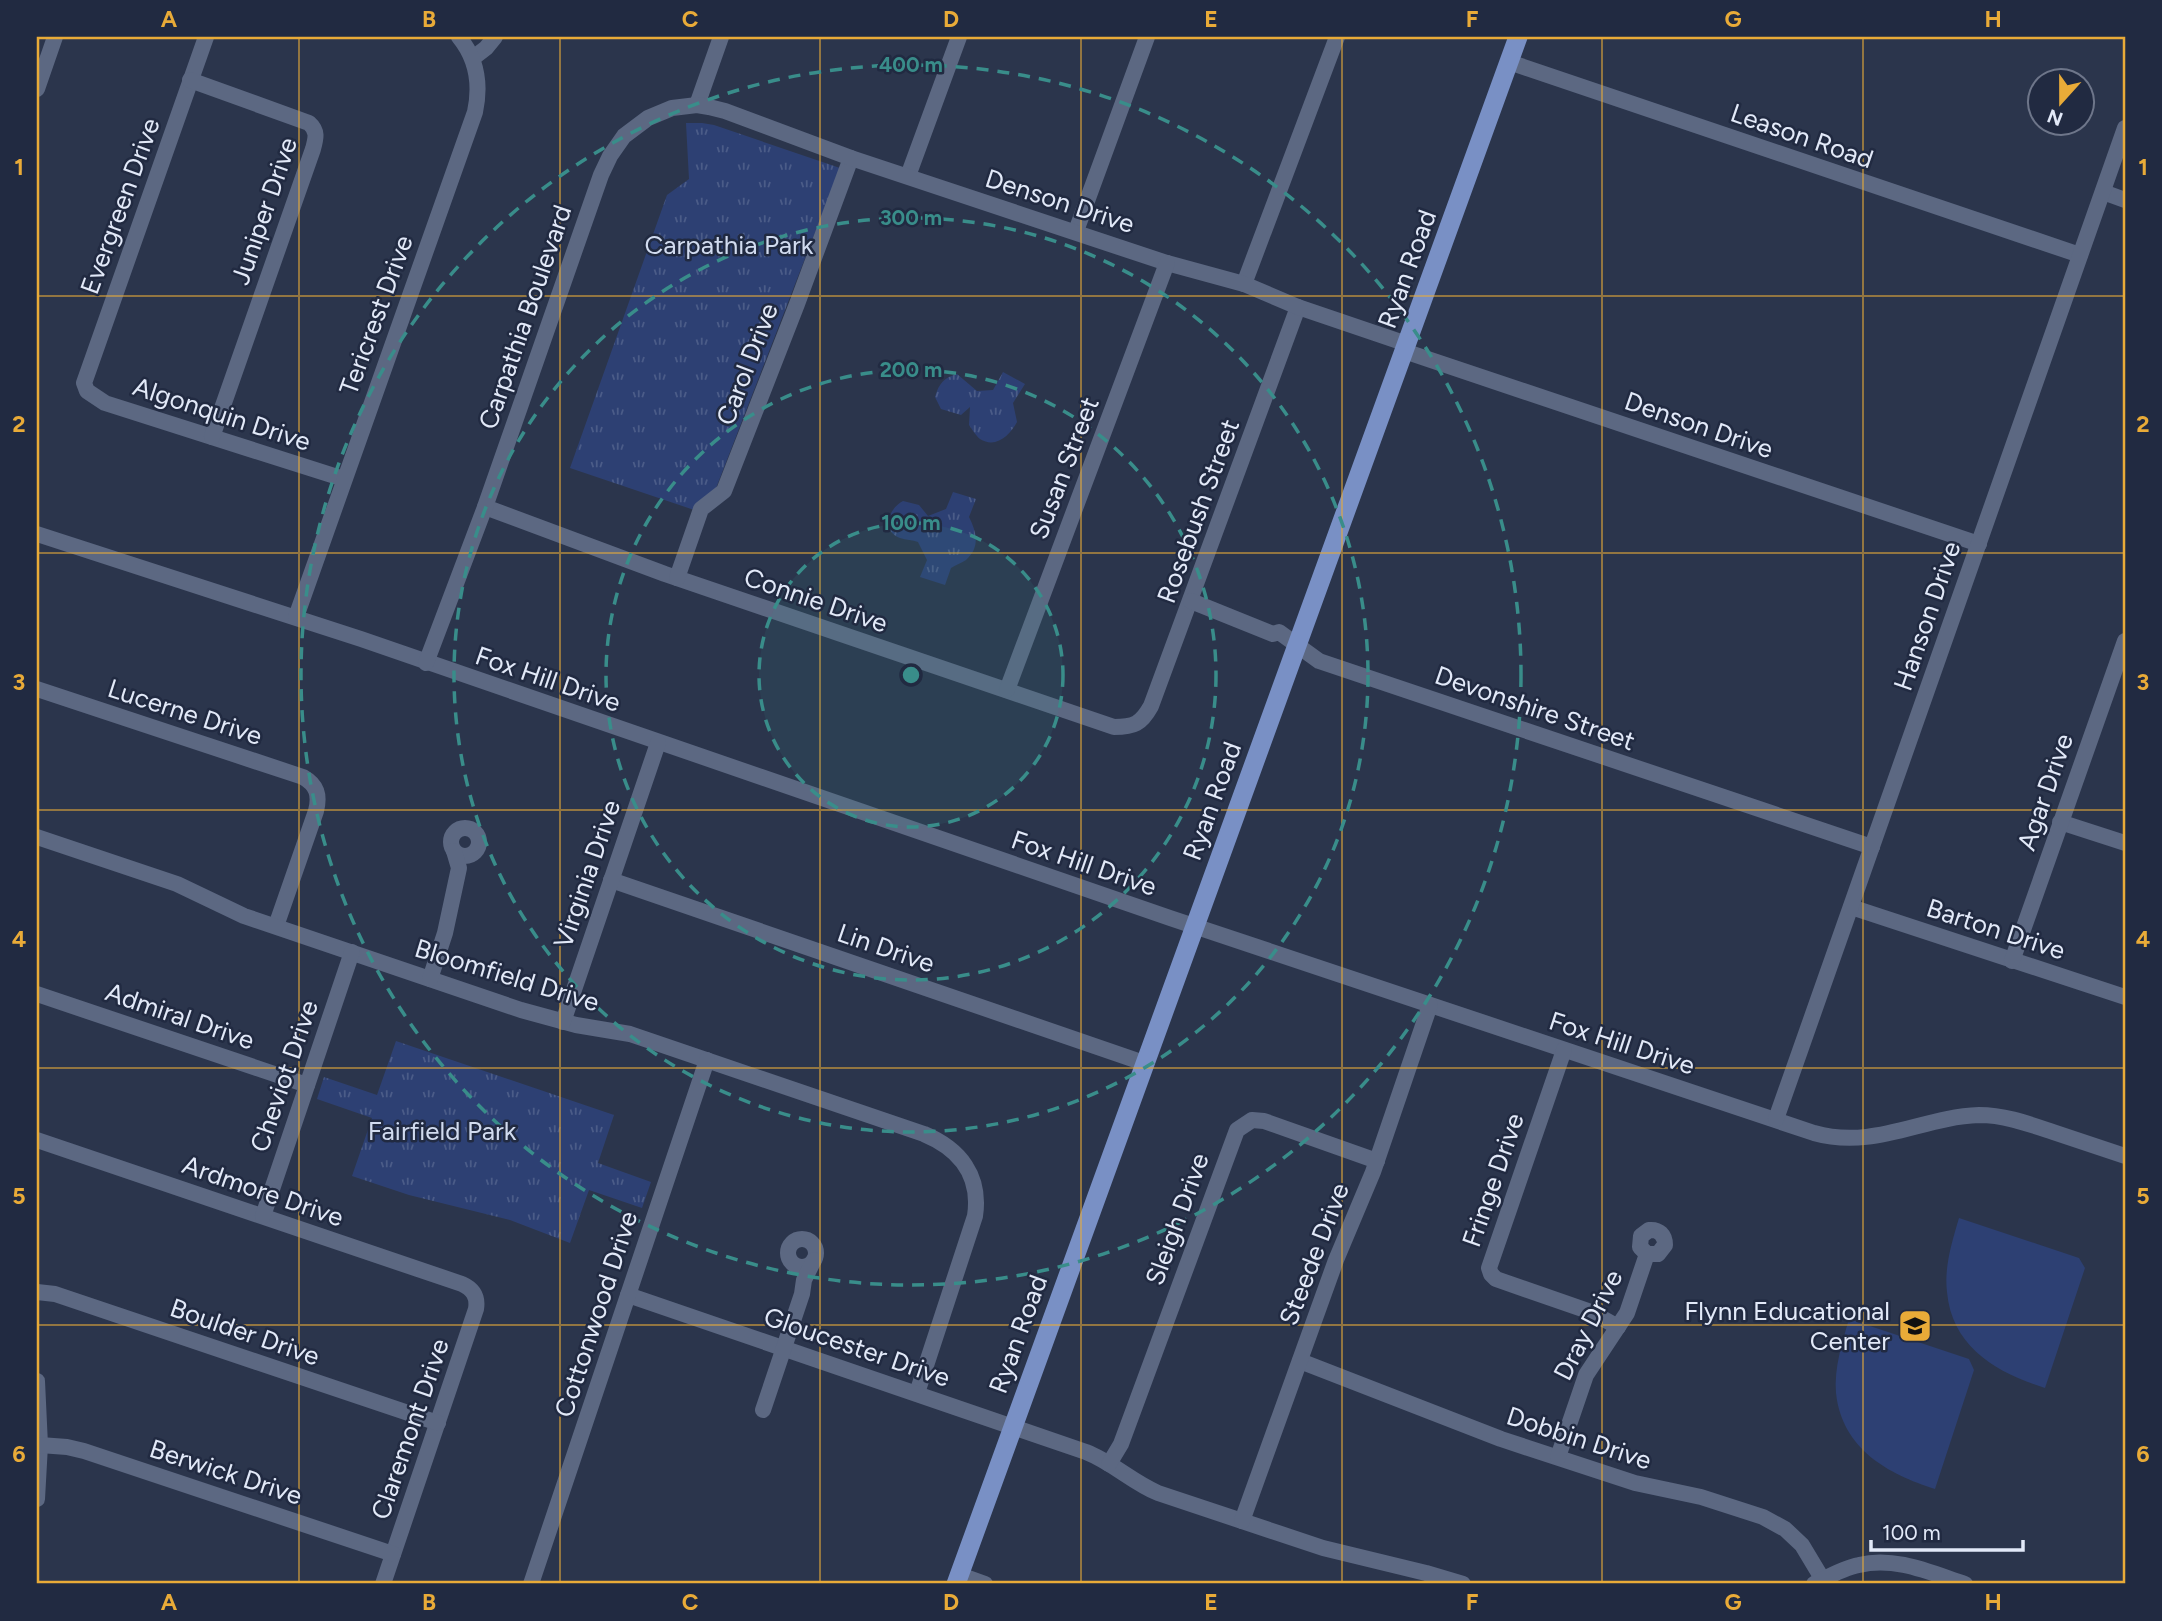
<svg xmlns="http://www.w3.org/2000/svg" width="2162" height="1621" viewBox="0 0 2162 1621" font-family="Figtree,sans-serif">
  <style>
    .grass { fill: #2d4073 }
    .park { fill: url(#park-tufts) }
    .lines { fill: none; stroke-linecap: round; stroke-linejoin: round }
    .minor { stroke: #5c6882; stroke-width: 16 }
    .major { stroke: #7990c5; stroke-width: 19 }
    .grid { fill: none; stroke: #e9ab38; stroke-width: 2; stroke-opacity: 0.55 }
    .ring { fill: none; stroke: #398d8a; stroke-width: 3.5; stroke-dasharray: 12 9 }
    .labels { text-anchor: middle; stroke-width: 5; stroke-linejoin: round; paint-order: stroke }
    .street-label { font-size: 26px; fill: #e2e9f8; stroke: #212a41 }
    .park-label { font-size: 26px; fill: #d1dbef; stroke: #212a41 }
    .poi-label { font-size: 26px; fill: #e2e9f8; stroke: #212a41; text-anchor: end }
    .centre { fill: #398d8a; stroke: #212a41; stroke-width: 3.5 }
    .ring-label { font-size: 21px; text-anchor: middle; font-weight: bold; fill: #398d8a; stroke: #212a41; stroke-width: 5; stroke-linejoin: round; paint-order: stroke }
    .neatline { fill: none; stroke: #e9ab38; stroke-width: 2.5 }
    .grid-label { font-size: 23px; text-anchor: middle; font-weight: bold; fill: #e9ab38 }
  </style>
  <defs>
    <pattern id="park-tufts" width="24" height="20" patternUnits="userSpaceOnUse" patternTransform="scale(1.75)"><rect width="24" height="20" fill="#2d4073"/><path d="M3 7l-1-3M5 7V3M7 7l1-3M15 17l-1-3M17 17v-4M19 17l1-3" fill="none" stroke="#4b5c88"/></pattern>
  </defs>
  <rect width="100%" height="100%" fill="#2b354c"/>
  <g class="grass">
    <path d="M1959,1218L2079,1258L2085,1268L2045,1388C1998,1373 1952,1348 1947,1292C1944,1267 1952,1242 1959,1218Z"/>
    <path d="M1849,1319L1969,1359L1974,1370L1935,1489C1888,1474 1842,1449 1836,1393C1834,1368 1842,1343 1849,1319Z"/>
  </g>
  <g class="park">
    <path d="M686,123H702L714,125L840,168L706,514L570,468L667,195L689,179Z"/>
    <path d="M1003,372L1025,384L1013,403L1017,422C1010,435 996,449 980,439C976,436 972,429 969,425L970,407L961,415L941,409L935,397C939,383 944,378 957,374L977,391L993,390Z"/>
    <path d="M953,492L976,499L969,517C976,531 981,547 966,560C962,563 955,565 951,568L945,585L920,577L927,560L918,542C913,540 906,540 900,538C881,531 888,509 903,501L919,505L928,516L946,509Z"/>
    <path d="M396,1041L614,1115L598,1163L651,1182L642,1208L589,1190L570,1243L510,1220L409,1195L352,1176L372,1118L317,1099L324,1077L377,1095Z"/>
  </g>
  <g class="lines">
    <g class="minor">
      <path d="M206,37L84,383L87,391L105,403L344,479"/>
      <path d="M473,58L486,48L495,37"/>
      <path d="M1509,62L2080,255"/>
      <path d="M190,80L309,123C318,131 316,138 313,149L212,437"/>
      <path d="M37,89L55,37"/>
      <path d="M697,105L721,37"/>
      <path d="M908,176L959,37"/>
      <path d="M2103,192L2125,200"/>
      <path d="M1076,231L1147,37"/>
      <path d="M1244,284L1337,37"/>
      <path d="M1404,351L1979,544"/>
      <path d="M485,507L665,574L1114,727C1134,727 1141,724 1151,706L1298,307"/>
      <path d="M37,534L361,639L1170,918L1814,1133C1874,1150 1922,1117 1979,1115C2005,1115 2029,1124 2053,1132C2077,1140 2101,1148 2125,1156"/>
      <path d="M677,578L701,509L724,491L797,304L851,158"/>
      <path d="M1191,601L1273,634L1279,632L1319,661L1872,847"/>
      <path d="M296,617L475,112C481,84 477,59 459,37"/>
      <path d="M426,663L485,507L601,175L610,156L624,136L648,118L672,108L697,105L709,107L725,111L851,158L1167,263L1244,284L1298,307L1407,344"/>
      <path d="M37,689L303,777C317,785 320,795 316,811L276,926"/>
      <path d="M1007,690L1167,263"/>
      <path d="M2060,822L2125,843"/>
      <circle cx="465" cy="842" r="14"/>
      <path d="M37,837L177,884L244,916L521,1010L576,1025L630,1034L924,1134C960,1149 981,1176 975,1216L917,1393"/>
      <path d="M611,880L1144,1063"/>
      <path d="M1851,907L2125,997"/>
      <path d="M2012,961L2125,641"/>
      <path d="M430,979L445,933L459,868L454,851"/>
      <path d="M37,994L307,1085"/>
      <path d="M563,1022L658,743"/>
      <path d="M1564,1050L1489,1268L1491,1274L1496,1279L1591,1312L1618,1327"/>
      <path d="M1776,1119L2125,128"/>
      <path d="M37,1140L462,1284C473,1289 478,1297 476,1309L383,1584"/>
      <path d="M263,1216L352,952"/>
      <circle cx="802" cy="1253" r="14"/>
      <path d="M37,1292L55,1294L438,1423"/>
      <path d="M628,1295L1086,1452C1112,1462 1132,1482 1158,1493L1323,1548L1426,1573L1463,1584"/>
      <path d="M1300,1361L1501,1439L1635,1483L1701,1497L1763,1517L1785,1529L1802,1545L1823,1580"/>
      <path d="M37,1381L40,1445L37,1499"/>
      <path d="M763,1410L802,1294L804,1280L814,1260"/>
      <path d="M40,1445L67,1447L84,1451L393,1554"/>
      <path d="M1558,1457L1586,1375L1627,1313L1647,1254H1658L1665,1245C1665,1235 1659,1229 1649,1230L1641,1236L1640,1247L1647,1254"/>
      <path d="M1109,1464L1121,1444L1237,1130L1252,1120L1264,1121L1377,1161"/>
      <path d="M1242,1521L1336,1260L1373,1172L1430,1005"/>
      <path d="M960,1575L985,1584"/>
      <path d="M531,1584L707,1060"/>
      <path d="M1814,1584C1828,1577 1843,1568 1859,1565C1895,1556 1931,1573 1965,1584"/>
    </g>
    <path class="major" d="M956,1584L1518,37"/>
  </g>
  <path class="grid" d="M299,37V1584M560,37V1584M820,37V1584M1081,37V1584M1342,37V1584M1602,37V1584M1863,37V1584M37,296H2125M37,553H2125M37,810H2125M37,1068H2125M37,1325H2125"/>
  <circle cx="911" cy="675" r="152" fill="#398d8a" fill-opacity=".12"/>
  <g class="ring">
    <circle cx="911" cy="675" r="152"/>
    <circle cx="911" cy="675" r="305"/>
    <circle cx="911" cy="675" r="457"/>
    <circle cx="911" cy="675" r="610"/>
  </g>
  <defs>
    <symbol id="school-square" viewBox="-11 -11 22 22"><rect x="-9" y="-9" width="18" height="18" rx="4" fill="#e9ab38" stroke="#212a41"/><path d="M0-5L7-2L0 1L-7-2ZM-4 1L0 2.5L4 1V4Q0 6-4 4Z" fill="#111"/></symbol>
  </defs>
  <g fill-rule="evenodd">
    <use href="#school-square" x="1896" y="1307" width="38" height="38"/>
  </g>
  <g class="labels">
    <g class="street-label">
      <text transform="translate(1802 136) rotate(19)" y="9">Leason Road</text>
      <text transform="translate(1060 201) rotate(18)" y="9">Denson Drive</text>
      <text transform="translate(120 206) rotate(-70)" y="9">Evergreen Drive</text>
      <text transform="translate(264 211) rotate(-71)" y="9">Juniper Drive</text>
      <text transform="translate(1407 269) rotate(-70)" y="9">Ryan Road</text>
      <text transform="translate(376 315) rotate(-70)" y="9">Tericrest Drive</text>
      <text transform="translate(525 317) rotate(-71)" y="9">Carpathia Boulevard</text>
      <text transform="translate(747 364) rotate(-69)" y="9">Carol Drive</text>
      <text transform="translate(222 414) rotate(18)" y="9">Algonquin Drive</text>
      <text transform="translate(1699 425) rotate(19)" y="9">Denson Drive</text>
      <text transform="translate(1064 468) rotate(-69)" y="9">Susan Street</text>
      <text transform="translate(1198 511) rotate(-70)" y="9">Rosebush Street</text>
      <text transform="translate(816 600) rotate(19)" y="9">Connie Drive</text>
      <text transform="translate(1927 616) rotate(-71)" y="9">Hanson Drive</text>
      <text transform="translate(548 679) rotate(19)" y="9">Fox Hill Drive</text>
      <text transform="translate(1535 708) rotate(19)" y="9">Devonshire Street</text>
      <text transform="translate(185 712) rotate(18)" y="9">Lucerne Drive</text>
      <text transform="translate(2045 792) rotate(-71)" y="9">Agar Drive</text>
      <text transform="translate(1212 801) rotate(-70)" y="9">Ryan Road</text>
      <text transform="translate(1084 863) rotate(19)" y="9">Fox Hill Drive</text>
      <text transform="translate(587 874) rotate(-71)" y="9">Virginia Drive</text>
      <text transform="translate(1996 929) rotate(18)" y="9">Barton Drive</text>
      <text transform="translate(886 948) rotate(19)" y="9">Lin Drive</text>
      <text transform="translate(507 975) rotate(17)" y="9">Bloomfield Drive</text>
      <text transform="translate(180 1016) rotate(19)" y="9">Admiral Drive</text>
      <text transform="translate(1622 1043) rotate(18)" y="9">Fox Hill Drive</text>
      <text transform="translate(284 1076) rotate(-71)" y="9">Cheviot Drive</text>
      <text transform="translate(1493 1180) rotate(-71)" y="9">Fringe Drive</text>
      <text transform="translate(263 1191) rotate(19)" y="9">Ardmore Drive</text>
      <text transform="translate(1177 1219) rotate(-70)" y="9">Sleigh Drive</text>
      <text transform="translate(1314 1254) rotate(-69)" y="9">Steede Drive</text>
      <text transform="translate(596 1314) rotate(-72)" y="9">Cottonwood Drive</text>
      <text transform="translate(1588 1325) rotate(-63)" y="9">Dray Drive</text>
      <text transform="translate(245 1332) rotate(19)" y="9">Boulder Drive</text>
      <text transform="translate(1018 1334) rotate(-70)" y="9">Ryan Road</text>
      <text transform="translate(857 1347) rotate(19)" y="9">Gloucester Drive</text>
      <text transform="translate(410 1429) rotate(-71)" y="9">Claremont Drive</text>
      <text transform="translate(1579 1438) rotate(18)" y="9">Dobbin Drive</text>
      <text transform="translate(226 1472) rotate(18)" y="9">Berwick Drive</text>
    </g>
    <g class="park-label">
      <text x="729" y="254">Carpathia Park</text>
      <text x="442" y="1140">Fairfield Park</text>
    </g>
    <g class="poi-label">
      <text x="1890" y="1320">Flynn Educational<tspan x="1890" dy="30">Center</tspan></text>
    </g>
  </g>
  <circle cx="911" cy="675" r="10" class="centre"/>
  <g class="ring-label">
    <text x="911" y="72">400 m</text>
    <text x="911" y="225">300 m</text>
    <text x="911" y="377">200 m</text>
    <text x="911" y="530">100 m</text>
  </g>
  <rect width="2162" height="1621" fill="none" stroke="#212a41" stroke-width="77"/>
  <g transform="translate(2061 102) rotate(201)"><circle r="33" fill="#212a41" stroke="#6e768a" stroke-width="2"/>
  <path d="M0-5L12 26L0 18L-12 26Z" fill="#e9ab38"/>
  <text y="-10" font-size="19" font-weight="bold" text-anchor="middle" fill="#e2e9f8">N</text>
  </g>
  <path d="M1871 1540v10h152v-10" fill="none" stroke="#e2e9f8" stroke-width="3.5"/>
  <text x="1882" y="1540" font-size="21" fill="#e2e9f8" stroke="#212a41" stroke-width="5" paint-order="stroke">100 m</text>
  <rect x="38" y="38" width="2086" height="1544" class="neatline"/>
  <g class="grid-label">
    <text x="169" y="27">A</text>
    <text x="429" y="27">B</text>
    <text x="690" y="27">C</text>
    <text x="951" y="27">D</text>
    <text x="1211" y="27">E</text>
    <text x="1472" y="27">F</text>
    <text x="1733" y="27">G</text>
    <text x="1993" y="27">H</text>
    <text x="19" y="175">1</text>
    <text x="2143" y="175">1</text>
    <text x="19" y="432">2</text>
    <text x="2143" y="432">2</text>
    <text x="19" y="690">3</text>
    <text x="2143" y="690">3</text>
    <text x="19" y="947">4</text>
    <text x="2143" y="947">4</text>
    <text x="19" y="1204">5</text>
    <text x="2143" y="1204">5</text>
    <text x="19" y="1462">6</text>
    <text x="2143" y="1462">6</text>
    <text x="169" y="1610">A</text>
    <text x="429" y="1610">B</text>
    <text x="690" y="1610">C</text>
    <text x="951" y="1610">D</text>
    <text x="1211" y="1610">E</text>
    <text x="1472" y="1610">F</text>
    <text x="1733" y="1610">G</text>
    <text x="1993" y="1610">H</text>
  </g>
</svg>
